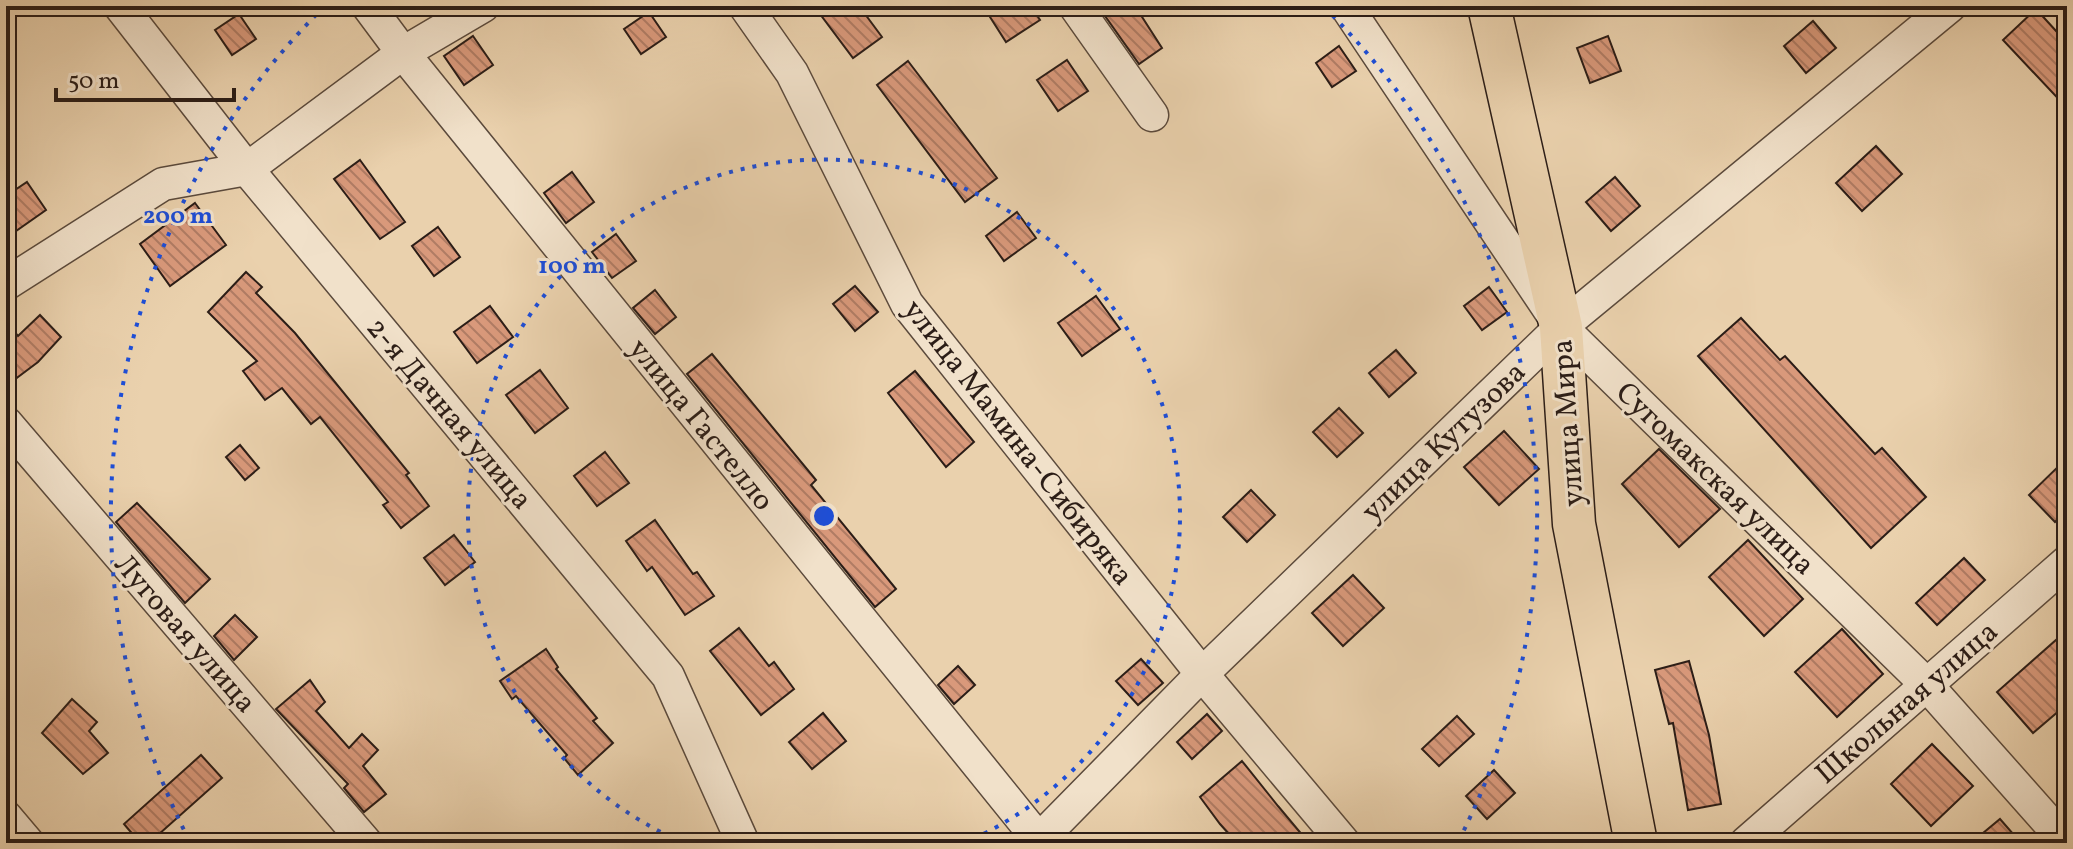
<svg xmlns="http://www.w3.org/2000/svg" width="2073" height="849" viewBox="0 0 2073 849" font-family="Vollkorn,serif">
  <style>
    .building { fill: url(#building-back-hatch); stroke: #2b1d17; stroke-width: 2 }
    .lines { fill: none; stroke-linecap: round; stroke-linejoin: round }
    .minor-casing { stroke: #5b4a3c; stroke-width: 35 }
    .major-casing { stroke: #2b1d17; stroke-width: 45 }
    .minor { stroke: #f1e1ca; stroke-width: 32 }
    .major { stroke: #ead1ad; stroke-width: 42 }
    .ring { fill: none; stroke: #1d4ed8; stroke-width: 4; stroke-dasharray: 4 8 }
    .labels { text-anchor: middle; stroke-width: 6; stroke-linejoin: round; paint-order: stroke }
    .street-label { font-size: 30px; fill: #2b1d17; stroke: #f1e1ca }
    .centre { fill: #1d4ed8; stroke: #f1e1ca; stroke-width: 4 }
    .ring-label { font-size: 24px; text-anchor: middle; font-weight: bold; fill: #1d4ed8; stroke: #f1e1ca; stroke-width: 6; stroke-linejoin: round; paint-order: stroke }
  </style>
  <defs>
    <pattern id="building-back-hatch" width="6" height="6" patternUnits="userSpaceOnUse" patternTransform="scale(2)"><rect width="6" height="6" fill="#d9997b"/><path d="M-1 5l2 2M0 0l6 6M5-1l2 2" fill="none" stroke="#b07c64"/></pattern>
  </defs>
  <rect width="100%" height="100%" fill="#ead1ad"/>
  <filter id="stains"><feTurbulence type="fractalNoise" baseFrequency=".0025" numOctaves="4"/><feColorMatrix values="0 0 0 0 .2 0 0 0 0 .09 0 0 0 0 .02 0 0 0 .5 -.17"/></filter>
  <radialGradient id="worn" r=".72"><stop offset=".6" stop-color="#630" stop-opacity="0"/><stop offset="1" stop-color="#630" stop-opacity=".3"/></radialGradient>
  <g class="building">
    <path d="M814,6H859L882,37L853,58Z"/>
    <path d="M983,6H1031L1040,20L1006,42Z"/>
    <path d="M1098,6H1135L1162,48L1139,64Z"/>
    <path d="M2036,9L2067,43V108L2003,40Z"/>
    <path d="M649,12L666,37L641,54L624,29Z"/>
    <path d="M239,14L256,39L232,55L215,30Z"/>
    <path d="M1813,21L1836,48L1806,73L1784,46Z"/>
    <path d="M473,36L493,65L464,85L444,56Z"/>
    <path d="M1608,36L1621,71L1590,83L1577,48Z"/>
    <path d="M1339,46L1356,71L1332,87L1316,63Z"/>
    <path d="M1067,60L1088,91L1058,111L1037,80Z"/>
    <path d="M908,61L997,178L965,202L877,85Z"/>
    <path d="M1876,146L1902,174L1862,211L1836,183Z"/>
    <path d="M360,160L405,222L380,239L334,179Z"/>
    <path d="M572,172L594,202L566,223L544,193Z"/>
    <path d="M1615,177L1640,206L1611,231L1586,202Z"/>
    <path d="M27,182L46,210L6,238V196Z"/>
    <path d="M195,203L226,245L170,286L140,244Z"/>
    <path d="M1017,212L1036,238L1004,261L986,236Z"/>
    <path d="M438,227L460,257L434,276L412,246Z"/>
    <path d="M616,234L636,261L612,278L592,252Z"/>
    <path d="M246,272L262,287L256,293L295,333L409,473L406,475L429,506L401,528L383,505L388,502L320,417L311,424L282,388L265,400L243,371L257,361L208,312Z"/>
    <path d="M855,286L878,312L855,331L833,304Z"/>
    <path d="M1489,287L1507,312L1482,330L1464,306Z"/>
    <path d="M655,290L676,317L655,334L633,308Z"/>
    <path d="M1096,296L1120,329L1082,356L1058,323Z"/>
    <path d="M490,306L513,337L477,363L454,332Z"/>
    <path d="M40,315L61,337L38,362L6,386V320L18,336Z"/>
    <path d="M1741,318L1780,360L1785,356L1875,454L1882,448L1926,497L1871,548L1698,356Z"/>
    <path d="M1396,350L1416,373L1389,397L1369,373Z"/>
    <path d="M712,354L816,480L811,485L896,589L875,607L687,374Z"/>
    <path d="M540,370L568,408L535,433L506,395Z"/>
    <path d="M915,371L974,442L946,467L888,393Z"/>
    <path d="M1339,408L1363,433L1337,457L1313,432Z"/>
    <path d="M1504,431L1539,469L1499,505L1464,467Z"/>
    <path d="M240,445L259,468L245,480L226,457Z"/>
    <path d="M1659,449L1720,509L1679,547L1622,484Z"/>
    <path d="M605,452L629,483L597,506L574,476Z"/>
    <path d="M2067,458V510L2055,522L2029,495Z"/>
    <path d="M1251,490L1275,515L1247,542L1223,517Z"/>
    <path d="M137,503L210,579L185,603L116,522Z"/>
    <path d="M655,520L693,574L697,572L714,596L685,615L652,567L647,571L626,541Z"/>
    <path d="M454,535L475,562L445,585L424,558Z"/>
    <path d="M1748,540L1803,599L1764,636L1709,577Z"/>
    <path d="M1964,558L1985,580L1937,625L1916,603Z"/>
    <path d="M1353,575L1384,608L1343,646L1312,613Z"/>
    <path d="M235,615L257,637L234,660L214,636Z"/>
    <path d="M739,628L769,666L774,662L794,689L761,715L710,651Z"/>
    <path d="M1842,629L1883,674L1837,717L1795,672Z"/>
    <path d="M2056,640L2067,652V704L2033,733L1997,692Z"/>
    <path d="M546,649L558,667L556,669L597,718L593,721L613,743L578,775L564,758L567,755L516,696L512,699L500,681Z"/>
    <path d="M1141,659L1163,683L1138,705L1116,681Z"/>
    <path d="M1689,661L1709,735L1721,804L1688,810L1673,723L1669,724L1655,670Z"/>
    <path d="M958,666L975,685L954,704L938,685Z"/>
    <path d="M310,680L325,702L316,711L349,748L362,734L378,750L363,766L386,794L364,812L344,788L348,784L276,709Z"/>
    <path d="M72,699L97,722L89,731L108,753L83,774L42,733Z"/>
    <path d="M823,713L846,741L812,769L789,742Z"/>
    <path d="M1207,714L1222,731L1192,759L1177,742Z"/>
    <path d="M1457,716L1474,734L1439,766L1422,749Z"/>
    <path d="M1932,744L1973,786L1931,826L1891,784Z"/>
    <path d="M201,755L222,778L149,843H140L124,824Z"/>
    <path d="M1242,761L1278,806L1309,843H1237L1220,824L1200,797Z"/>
    <path d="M1494,770L1515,793L1487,819L1466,796Z"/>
    <path d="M2000,819L2021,843H1971Z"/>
  </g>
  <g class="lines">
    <defs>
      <g id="minor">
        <path d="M120,6L247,169L668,676L743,843"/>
        <path d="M368,6L403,53L1039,840"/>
        <path d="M745,6L792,73L907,304L1202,674L1344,843"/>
        <path d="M1075,6L1152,115"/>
        <path d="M1346,6L1561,327L1925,683L2067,843"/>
        <path d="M6,284L163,184L247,169L403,53L483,6"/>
        <path d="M6,423L366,843"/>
        <path d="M6,817L28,843"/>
        <path d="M1036,843L1202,674L1561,327L1950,6"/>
        <path d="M1746,843L2067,562"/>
      </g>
      <path id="major" d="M1489,6L1561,327L1574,524L1636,843"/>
    </defs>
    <use href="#minor" class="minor-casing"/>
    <use href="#major" class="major-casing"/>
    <use href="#minor" class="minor"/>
    <use href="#major" class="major"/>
  </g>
  <g class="ring">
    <path d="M682 842A356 356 0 1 1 966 842"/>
    <path d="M189 840A713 713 0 0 1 324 7M1324 7A713 713 0 0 1 1459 840"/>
  </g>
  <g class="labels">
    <g class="street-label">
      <text transform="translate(450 413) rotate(50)" y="10">2-я Дачная улица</text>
      <text transform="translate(1567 423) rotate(-94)" y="10">улица Мира</text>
      <text transform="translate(702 424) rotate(51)" y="10">улица Гастелло</text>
      <text transform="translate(1443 441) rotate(-44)" y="10">улица Кутузова</text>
      <text transform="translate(1019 442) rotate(52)" y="10">улица Мамина-Сибиряка</text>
      <text transform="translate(1716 478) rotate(44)" y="10">Сугомакская улица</text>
      <text transform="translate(186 633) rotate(49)" y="10">Луговая улица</text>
      <text transform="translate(1906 702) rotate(-41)" y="10">Школьная улица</text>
    </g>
  </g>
  <circle cx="824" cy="516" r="12" class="centre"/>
  <g class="ring-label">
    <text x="178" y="223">200 m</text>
    <text x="572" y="273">100 m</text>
  </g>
  <rect width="2073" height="849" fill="none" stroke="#ead1ad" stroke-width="32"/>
  <rect x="8" y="8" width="2057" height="833" fill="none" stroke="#2b1d17" stroke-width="4"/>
  <rect x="16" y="16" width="2041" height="817" fill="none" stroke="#2b1d17" stroke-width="2"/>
  <path d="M56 88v12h178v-12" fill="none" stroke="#2b1d17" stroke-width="4"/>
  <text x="68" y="88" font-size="24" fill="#2b1d17" stroke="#f1e1ca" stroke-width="6" paint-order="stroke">50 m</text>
  <rect width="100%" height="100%" filter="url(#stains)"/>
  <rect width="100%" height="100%" fill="url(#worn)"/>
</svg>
